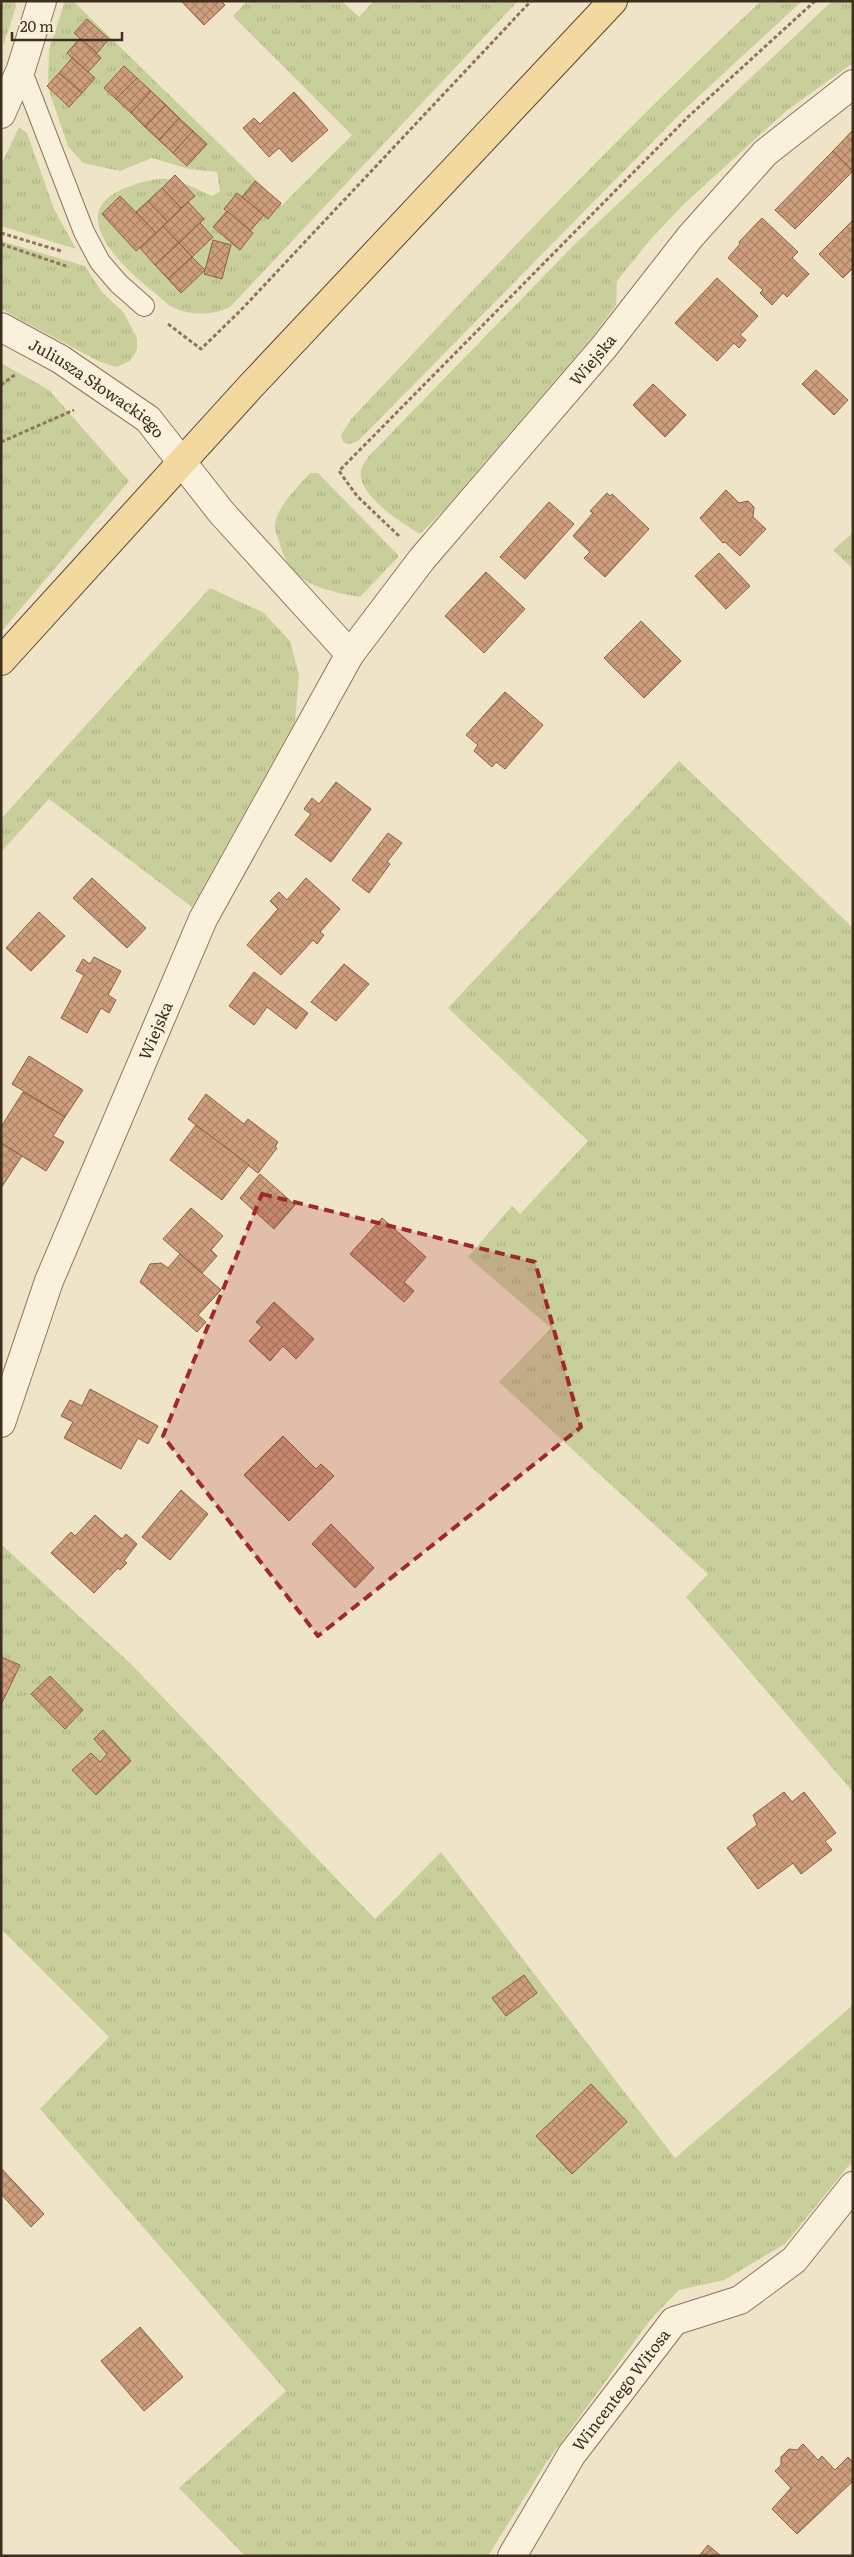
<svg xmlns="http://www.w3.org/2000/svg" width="854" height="2557" viewBox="0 0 854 2557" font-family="Literata,serif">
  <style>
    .grass { fill: url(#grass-tufts) }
    .building { fill: url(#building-cross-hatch); stroke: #8d5f41 }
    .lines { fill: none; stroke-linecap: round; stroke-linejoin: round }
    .service-casing { stroke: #8d765c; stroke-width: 22 }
    .minor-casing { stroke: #8d765c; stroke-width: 30 }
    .primary-casing { stroke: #5b4430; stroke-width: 30 }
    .path { stroke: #8d765c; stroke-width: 3; stroke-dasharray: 4 2.5; stroke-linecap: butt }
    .service { stroke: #faf1dc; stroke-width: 20 }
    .minor { stroke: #faf1dc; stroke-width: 28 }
    .primary { stroke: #f3d9a0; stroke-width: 28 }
    .marked { fill: #9e2a2b; fill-opacity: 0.2; stroke: #9e2a2b; stroke-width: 4; stroke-dasharray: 10 6; stroke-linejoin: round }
    .labels { text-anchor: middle; stroke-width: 5; stroke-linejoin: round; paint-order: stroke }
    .street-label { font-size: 16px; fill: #3d2e20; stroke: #f7eed8 }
  </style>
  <defs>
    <pattern id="grass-tufts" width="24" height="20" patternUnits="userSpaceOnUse" patternTransform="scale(1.25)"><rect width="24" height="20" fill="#c9cf9b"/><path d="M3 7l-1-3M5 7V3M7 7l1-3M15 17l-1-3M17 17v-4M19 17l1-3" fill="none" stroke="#aeb285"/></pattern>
    <pattern id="building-cross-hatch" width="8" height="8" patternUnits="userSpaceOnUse" patternTransform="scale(1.25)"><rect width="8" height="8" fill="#cf9f7d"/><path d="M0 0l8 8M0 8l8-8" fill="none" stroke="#a98266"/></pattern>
  </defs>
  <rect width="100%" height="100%" fill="#f0e4c8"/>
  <g class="grass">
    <path d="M1,1H15L16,7L3,46Z"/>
    <path d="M65,1H73L282,205L352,135L233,16L247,1H342L359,17L374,1H518L230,307C215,315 191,316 174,308C166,304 158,295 150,289C119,264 63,210 128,187C169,172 174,179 212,196L220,191L217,172L189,169L152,158L120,171L83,163L68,146L48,88L49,50Z"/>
    <path d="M761,1H802L684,110L358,441L349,444L343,442L341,435L352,418C486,276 619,134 761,1Z"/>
    <path d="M832,1H853V63L786,111L684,204L649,241L617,281L616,305L593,336L443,511L420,534C402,523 356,495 361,470C362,466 366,460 369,456L572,247Z"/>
    <path d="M19,127L27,133L54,209L76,249L1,226V165Z"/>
    <path d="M1,241L85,266L102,292L124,313L137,338V350L130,361L116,367L98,361L1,309Z"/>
    <path d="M1,363L49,390L129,481L1,632Z"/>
    <path d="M310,473H318L399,556L360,597C322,590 289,584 279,541C277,536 274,528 275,523C279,504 298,487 310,473Z"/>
    <path d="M853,533V569L833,550Z"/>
    <path d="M210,588L264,613L290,641L299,675L295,722L192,907L49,799L1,852V819Z"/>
    <path d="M679,761L853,928V1792L686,1597L708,1574L499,1382L551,1328L468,1257L512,1206L520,1214L588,1141L448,1008Z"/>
    <path d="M1,1544L132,1665L375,1919L441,1852L675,2158L853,2005V2167L850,2164L785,2244L724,2280L679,2290L651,2319L546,2463L488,2556H245L179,2488L286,2391L40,2109L109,2037L1,1929Z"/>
  </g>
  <g class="building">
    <path d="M181,1H221L225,5L204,25Z"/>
    <path d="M87,19L109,39L97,53L74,33Z"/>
    <path d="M80,38L101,58L88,72L67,53Z"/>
    <path d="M72,58L95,78L82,93L59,73Z"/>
    <path d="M124,66L137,78L116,99L104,88Z"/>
    <path d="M59,73L82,93L69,107L47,86Z"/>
    <path d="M137,78L151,91L131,113L116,99Z"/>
    <path d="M151,91L166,105L145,127L131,113Z"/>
    <path d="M294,92L328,130L292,162L279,148L269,157L243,128L254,118L260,124Z"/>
    <path d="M166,105L179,118L159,140L145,127Z"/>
    <path d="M179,118L193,131L173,153L159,140Z"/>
    <path d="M853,130V171L833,151Z"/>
    <path d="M193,131L207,144L187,166L173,153Z"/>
    <path d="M833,151L853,171L795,229L775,210Z"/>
    <path d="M175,175L195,196L181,208L162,188Z"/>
    <path d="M255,181L281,203L268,219L242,197Z"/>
    <path d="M162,188L181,208L168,222L148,201Z"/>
    <path d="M237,193L264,215L250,231L224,209Z"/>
    <path d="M120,196L156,233L136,251L102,214Z"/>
    <path d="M148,201L168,222L156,233L136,212Z"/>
    <path d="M188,202L204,219L179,243L163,226Z"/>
    <path d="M227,211L253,233L240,250L213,227Z"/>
    <path d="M762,218L798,252L792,258L809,274L787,297L783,293L772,305L760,293L763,290L728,258L740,244L739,242Z"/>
    <path d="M853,220V268L843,278L819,254Z"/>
    <path d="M200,223L213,237L192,257L179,243Z"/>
    <path d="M163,226L179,243L155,265L140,248Z"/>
    <path d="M213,240L231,245L222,279L204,274Z"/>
    <path d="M179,243L192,257L168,279L155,265Z"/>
    <path d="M192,257L205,270L181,293L168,279Z"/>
    <path d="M717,278L758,316L740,335L746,340L739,348L734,343L717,361L675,323Z"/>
    <path d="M816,370L848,400L834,415L802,384Z"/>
    <path d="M653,384L686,415L665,437L633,405Z"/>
    <path d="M726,490L739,503L748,501L754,507L753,517L766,529L740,556L725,542L723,543L700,518Z"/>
    <path d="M607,493L610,496L612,494L649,529L605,577L584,558L590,552L573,536L593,513L590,511Z"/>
    <path d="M549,502L574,524L525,579L500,557Z"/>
    <path d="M719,553L750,586L726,609L695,576Z"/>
    <path d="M486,572L525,609L484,653L445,616Z"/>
    <path d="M641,621L681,661L644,698L604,658Z"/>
    <path d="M505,692L543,725L505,769L496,762L492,767L474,751L478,745L466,735Z"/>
    <path d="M336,782L371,809L331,862L295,835L311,814L304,809L312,798L319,804Z"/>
    <path d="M388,833L402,843L387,862L390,864L369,893L352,880Z"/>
    <path d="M92,878L146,928L127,948L73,898Z"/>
    <path d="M306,878L340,909L320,932L324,935L317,944L313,940L281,975L247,945L278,909L270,901L279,892L287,900Z"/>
    <path d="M39,912L65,936L31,971L6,948Z"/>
    <path d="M94,957L121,971L108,995L116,1000L109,1013L101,1008L87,1033L61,1018L84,975L76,971L83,959L90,964Z"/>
    <path d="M344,964L369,984L336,1021L311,1002Z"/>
    <path d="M254,972L308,1013L296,1029L267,1007L254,1025L229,1006Z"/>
    <path d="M29,1056L83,1090L65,1117L12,1084Z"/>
    <path d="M23,1092L65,1117L53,1136L64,1142L46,1171L1,1143V1127Z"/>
    <path d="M206,1094L244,1124L248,1119L278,1142L275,1147L277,1148L258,1173L188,1119Z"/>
    <path d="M196,1125L249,1165L222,1200L170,1160Z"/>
    <path d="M1,1143L22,1156L1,1188Z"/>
    <path d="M260,1174L295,1205L274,1229L240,1198Z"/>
    <path d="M191,1208L223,1236L211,1250L217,1256L202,1273L163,1239Z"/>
    <path d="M382,1218L426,1257L404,1282L414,1291L404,1302L350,1254Z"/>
    <path d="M180,1254L221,1290L198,1315L206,1322L197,1332L140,1282L150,1264L161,1263L168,1268Z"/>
    <path d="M274,1302L314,1339L296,1359L283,1346L270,1361L249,1341L262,1327L256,1322Z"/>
    <path d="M90,1389L158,1426L148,1444L138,1438L121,1469L64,1438L73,1422L61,1416L70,1400L82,1406Z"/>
    <path d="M283,1436L316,1469L321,1464L334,1476L289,1521L244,1475Z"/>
    <path d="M181,1490L208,1514L170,1560L142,1537Z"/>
    <path d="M95,1515L122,1539L126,1534L137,1544L124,1561L127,1563L120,1570L118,1568L94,1593L51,1553L71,1532L75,1536Z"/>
    <path d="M331,1524L374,1568L355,1588L312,1544Z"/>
    <path d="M1,1657L20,1665L1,1705Z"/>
    <path d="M50,1676L83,1710L65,1729L31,1694Z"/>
    <path d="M103,1730L131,1761L96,1795L72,1770L91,1753L100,1762L107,1754L94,1739Z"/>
    <path d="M784,1792L792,1802L804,1792L836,1833L825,1841L832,1850L801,1874L793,1863L758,1889L727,1848L757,1825L753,1815Z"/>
    <path d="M524,1975L537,1993L506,2016L492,1998Z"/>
    <path d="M591,2084L627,2122L572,2174L536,2136Z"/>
    <path d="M1,2168L44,2214L31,2227L1,2194Z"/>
    <path d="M140,2327L183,2377L144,2411L101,2361Z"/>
    <path d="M803,2444L818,2460L822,2456L835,2470L848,2457L853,2462V2481L797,2534L772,2509L791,2488L775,2471L781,2465V2457L789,2449L797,2450Z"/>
    <path d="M708,2545L721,2556H699Z"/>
  </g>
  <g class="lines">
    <defs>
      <path id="service" d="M21,69L84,232L100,262L119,284L144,306"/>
      <g id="minor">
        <path d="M1,114L21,69L42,1"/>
        <path id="s1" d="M1,327L60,359L148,419L221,512L350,654"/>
        <path id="s2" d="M1,1423L49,1281L203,919L350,654L422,559L604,347L690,237L765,153L853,84"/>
        <path id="s3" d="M512,2556L572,2454L674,2321L740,2300L794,2260L853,2186"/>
      </g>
      <path id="primary" d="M1,661L250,387L613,1"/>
    </defs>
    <use href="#service" class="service-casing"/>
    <use href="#minor" class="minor-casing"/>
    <use href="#primary" class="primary-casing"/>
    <g class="path">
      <path d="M1,233L61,251"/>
      <path d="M1,244L69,267"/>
      <path d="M168,324L201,349L241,310L531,1"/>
      <path d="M1,385L16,374"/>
      <path d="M1,442L74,410"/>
      <path d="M399,536L357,496L339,471L689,116L815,1"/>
    </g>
    <use href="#service" class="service"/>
    <use href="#minor" class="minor"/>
    <use href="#primary" class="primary"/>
  </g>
  <path class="marked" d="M262,1194L535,1262L581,1427L318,1636L163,1436Z"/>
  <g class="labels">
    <g class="street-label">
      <text dy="6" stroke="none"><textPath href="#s2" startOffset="1228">Wiejska</textPath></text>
      <text dy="6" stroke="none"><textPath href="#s1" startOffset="114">Juliusza Słowackiego</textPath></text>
      <text dy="6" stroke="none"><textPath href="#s2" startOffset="422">Wiejska</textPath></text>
      <text dy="6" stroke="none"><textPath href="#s3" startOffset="199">Wincentego Witosa</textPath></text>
    </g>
  </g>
  <rect width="854" height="2557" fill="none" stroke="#3d2e20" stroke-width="5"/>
  <path d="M12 32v8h110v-8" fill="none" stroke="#3d2e20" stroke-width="2.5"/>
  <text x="20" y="32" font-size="15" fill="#3d2e20" stroke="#f7eed8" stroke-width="4" paint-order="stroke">20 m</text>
</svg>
